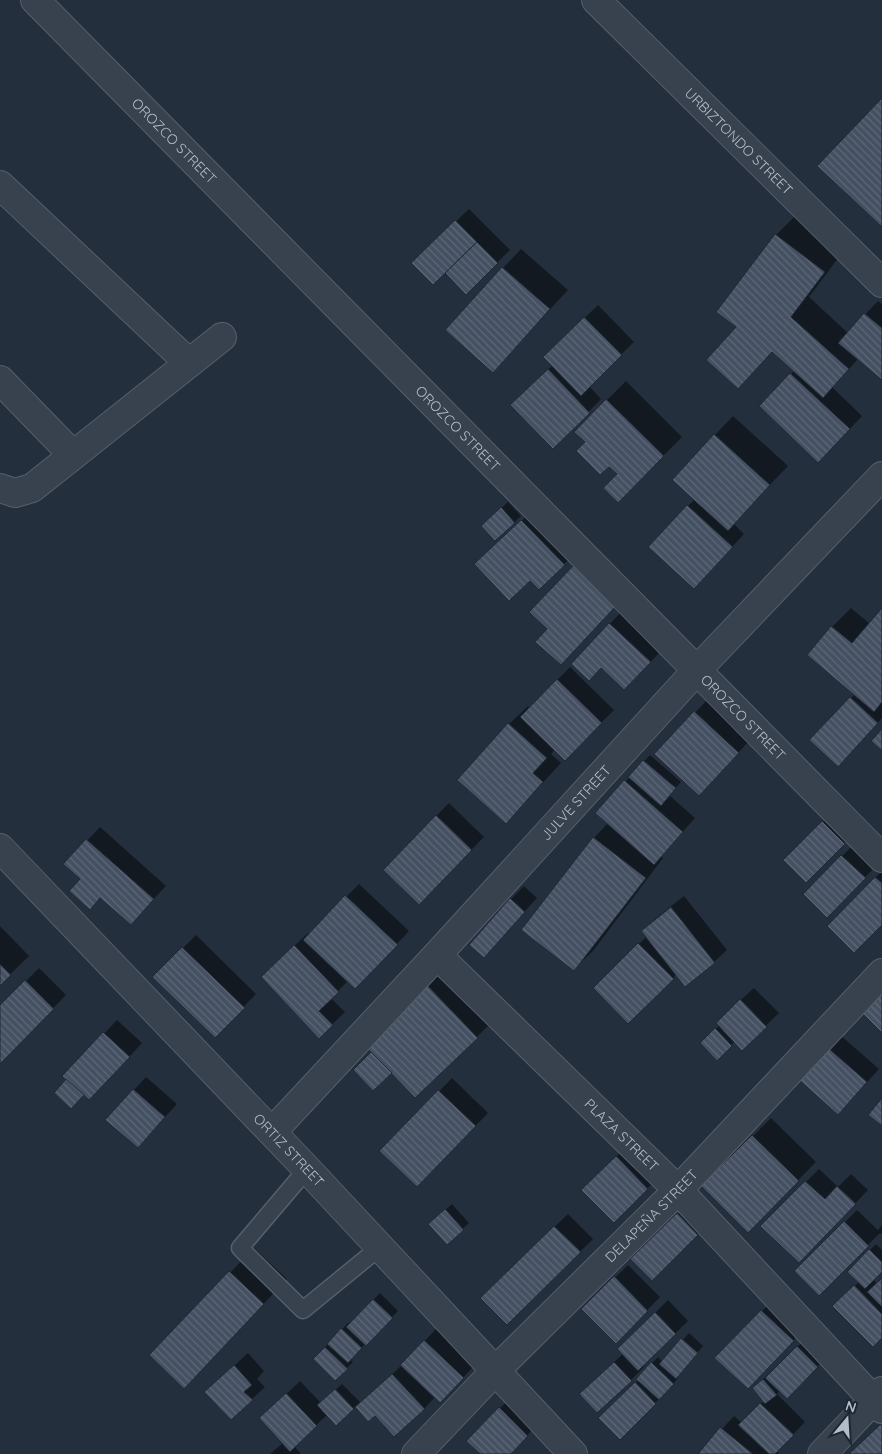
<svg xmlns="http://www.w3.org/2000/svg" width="882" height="1454" viewBox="0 0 882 1454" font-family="Quicksand,sans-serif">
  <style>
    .shadow { fill: #0007 }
    .building { fill: url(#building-back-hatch); stroke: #1f2835 }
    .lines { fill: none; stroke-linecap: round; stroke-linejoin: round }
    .service-casing { stroke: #565f6c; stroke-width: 19 }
    .minor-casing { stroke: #565f6c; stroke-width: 30 }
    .tertiary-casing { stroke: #565f6c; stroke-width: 30 }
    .service { stroke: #38414e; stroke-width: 16 }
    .minor { stroke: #38414e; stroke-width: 28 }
    .tertiary { stroke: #38414e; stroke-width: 28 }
    .labels { text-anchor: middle; stroke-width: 4; stroke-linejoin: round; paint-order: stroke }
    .street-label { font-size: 14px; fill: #b4bcc9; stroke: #1d2633 }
  </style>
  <defs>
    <pattern id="building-back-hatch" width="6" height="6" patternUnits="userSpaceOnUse" patternTransform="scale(1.25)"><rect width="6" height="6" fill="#455162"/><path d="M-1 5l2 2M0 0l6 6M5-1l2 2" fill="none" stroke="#5d6877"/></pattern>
  </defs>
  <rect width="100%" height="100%" fill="#242f3e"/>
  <g class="shadow">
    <path d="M469,209L510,250L466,293L445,271L413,263Z"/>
    <path d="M795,216L842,253L809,297L848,333L878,301L882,304V379L858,359L832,387L862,416L831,449L760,406L795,370L773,351L738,387V326L776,235Z"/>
    <path d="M521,249L568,290L493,371L503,268Z"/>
    <path d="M598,305L634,342L589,386L601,399L553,448L524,393L553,365L545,357Z"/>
    <path d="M626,381L682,437L618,501L619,474L575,432Z"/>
    <path d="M733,416L788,466L733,523L744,534L706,575L688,506L695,499L715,435Z"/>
    <path d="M508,502L521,516L496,540L488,520Z"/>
    <path d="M535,508L577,552L564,564L530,579L489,552Z"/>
    <path d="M851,608L870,624L882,610V718L851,752L811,740L855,694L809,655L832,627Z"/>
    <path d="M622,611L663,649L637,676L601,667L572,664Z"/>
    <path d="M570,667L614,710L565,759L555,749L551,754L561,763L506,822L509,724L528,706L530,708Z"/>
    <path d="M708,699L751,739L712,781L656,754Z"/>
    <path d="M650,755L681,782L669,795L695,818L661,856L663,858L593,951L574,969L594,838L608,823L597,813Z"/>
    <path d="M449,803L484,837L419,903L384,870Z"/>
    <path d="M835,810L857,830L806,881L785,860Z"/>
    <path d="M100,827L166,886L143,910L82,879L65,864Z"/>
    <path d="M855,843L878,864L827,916L805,894Z"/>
    <path d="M882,871V923L828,926Z"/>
    <path d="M359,884L409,931L368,975L348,981L331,998L345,1012L319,1037L275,964L308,933L309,935Z"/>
    <path d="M524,886L537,898L484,956L511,899Z"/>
    <path d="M684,896L727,950L714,962L677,974L628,1022L594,988L647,936L643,931L656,918Z"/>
    <path d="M0,926L29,956L0,984Z"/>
    <path d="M196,935L256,994L215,1036L154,977Z"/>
    <path d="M446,966L495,1019L477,1037L392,1072L365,1044Z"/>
    <path d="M39,968L66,995L0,1062V1007Z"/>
    <path d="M754,988L779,1013L742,1049L735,1041L717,1059L701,1043L720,1025L730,1010Z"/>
    <path d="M117,1020L142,1043L102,1086L67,1079L64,1076Z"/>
    <path d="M839,1034L879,1069L851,1100L799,1078Z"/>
    <path d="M146,1077L177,1104L150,1133L134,1090Z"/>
    <path d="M452,1078L488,1113L417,1186L381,1151Z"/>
    <path d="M771,1118L816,1162L748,1231L703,1186Z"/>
    <path d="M629,1144L660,1176L614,1221L583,1190Z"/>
    <path d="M819,1169L838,1187L851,1174L868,1190L799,1261L762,1226Z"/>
    <path d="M690,1202L710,1221L652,1279L632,1259Z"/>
    <path d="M452,1204L469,1223L447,1243L436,1218Z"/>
    <path d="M857,1210L878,1230L882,1225V1234L880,1233L819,1294L796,1271Z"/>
    <path d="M568,1214L593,1239L507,1324L481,1298Z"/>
    <path d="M876,1244L882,1250V1270L873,1279L877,1284L882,1279V1336L834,1306L859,1282L848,1272Z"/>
    <path d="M254,1248L287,1279L208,1363L151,1355Z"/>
    <path d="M628,1265L660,1297L616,1342L583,1309Z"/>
    <path d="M380,1293L398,1311L350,1359L353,1362L335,1380L314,1359L348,1323L350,1324Z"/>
    <path d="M775,1298L806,1327L760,1375L716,1358Z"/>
    <path d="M668,1300L688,1321L642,1366L644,1367L631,1380L593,1381L623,1354L619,1349Z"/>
    <path d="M437,1328L476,1364L452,1389L435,1397L424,1409L375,1414L368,1420L356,1406L336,1424L327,1415L294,1446L301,1454H270L283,1443L274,1406L300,1381L321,1403L342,1384L361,1403L402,1365Z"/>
    <path d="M689,1333L703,1346L677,1376L679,1377L668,1390L620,1438L600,1418L639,1380L638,1378L658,1357L663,1362Z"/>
    <path d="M811,1334L830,1354L787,1397L780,1391L777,1394L805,1422L777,1451L779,1454H699L734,1416L742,1423L764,1401L760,1382Z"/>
    <path d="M248,1353L264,1371L257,1379L265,1387L252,1399L219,1380Z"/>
    <path d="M513,1396L540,1422L509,1454H482L500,1408Z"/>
  </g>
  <g class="building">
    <path d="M882,98V227L817,166Z"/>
    <path d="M455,220L477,242L433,285L411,263Z"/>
    <path d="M775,234L825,272L791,317L849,369L823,398L772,352L738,389L706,360L736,327L716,312Z"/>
    <path d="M477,242L498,263L466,295L445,273Z"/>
    <path d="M502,267L550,309L493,373L445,330Z"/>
    <path d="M864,313L882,328V380L838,343Z"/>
    <path d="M584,317L622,355L581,396L543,357Z"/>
    <path d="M548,369L590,413L553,449L510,405Z"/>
    <path d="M790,373L850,429L818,463L759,406Z"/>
    <path d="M606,399L664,456L618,503L603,488L617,474L609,467L600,475L576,451L585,442L574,432Z"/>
    <path d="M714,434L770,485L728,531L672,480Z"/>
    <path d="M687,505L733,547L694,589L648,547Z"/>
    <path d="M501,507L515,523L495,541L481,526Z"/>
    <path d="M521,520L565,565L539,590L530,581L509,601L474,564Z"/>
    <path d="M573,566L616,606L561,665L535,642L547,629L529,612Z"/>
    <path d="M882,608V702L874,712L807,655L831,626L852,643Z"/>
    <path d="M609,623L651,662L624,690L601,668L589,681L571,664Z"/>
    <path d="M557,679L602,723L565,761L520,717Z"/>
    <path d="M850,697L878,723L838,767L809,740Z"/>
    <path d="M694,711L739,753L699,796L654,754Z"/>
    <path d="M508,723L547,758L533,773L543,782L506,824L457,780Z"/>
    <path d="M882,729V751L871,741Z"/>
    <path d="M643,760L676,788L661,806L628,777Z"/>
    <path d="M624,780L683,832L654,865L595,813Z"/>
    <path d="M436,815L472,850L419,905L383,870Z"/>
    <path d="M822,821L845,844L806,883L783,860Z"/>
    <path d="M593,837L646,878L574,971L521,930Z"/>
    <path d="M86,839L154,899L131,925L100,898L90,910L69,891L80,879L63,864Z"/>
    <path d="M841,855L866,878L827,918L803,894Z"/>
    <path d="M875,877L882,883V925L854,953L827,926Z"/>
    <path d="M345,895L398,945L355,989L303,940Z"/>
    <path d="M510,898L525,912L484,958L469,945Z"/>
    <path d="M671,907L715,963L685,987L641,931Z"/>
    <path d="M638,943L674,979L628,1024L593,988Z"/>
    <path d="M294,945L339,992L319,1011L333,1025L319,1039L261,977Z"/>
    <path d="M182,947L245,1008L215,1038L152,977Z"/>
    <path d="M0,964L11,975L0,986Z"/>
    <path d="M882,979V1033L855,1006Z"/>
    <path d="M25,980L54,1009L0,1064V1005Z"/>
    <path d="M426,984L478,1038L415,1098L363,1044Z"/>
    <path d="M740,999L767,1027L742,1051L716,1023Z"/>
    <path d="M715,1028L732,1046L717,1061L700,1043Z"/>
    <path d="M103,1032L130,1057L89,1100L62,1076Z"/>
    <path d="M826,1046L867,1082L838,1115L797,1078Z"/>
    <path d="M371,1052L392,1073L373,1091L353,1070Z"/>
    <path d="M66,1079L84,1095L71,1109L54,1093Z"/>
    <path d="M133,1089L165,1117L138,1148L105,1120Z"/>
    <path d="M438,1090L476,1126L417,1187L379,1151Z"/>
    <path d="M882,1098V1126L868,1115Z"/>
    <path d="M752,1135L799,1181L748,1233L701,1186Z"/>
    <path d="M616,1156L648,1189L614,1223L581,1190Z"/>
    <path d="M805,1181L825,1199L837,1186L856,1204L799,1263L760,1226Z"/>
    <path d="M445,1209L464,1230L447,1245L428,1224Z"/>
    <path d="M677,1213L698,1235L652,1281L630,1259Z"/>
    <path d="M844,1221L869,1246L819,1296L794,1271Z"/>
    <path d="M554,1226L581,1252L507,1325L480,1298Z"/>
    <path d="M869,1249L882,1262V1272L865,1289L847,1272Z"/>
    <path d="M229,1271L264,1304L184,1389L149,1355Z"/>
    <path d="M614,1276L648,1311L616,1344L581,1309Z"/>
    <path d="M882,1278V1307L867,1292Z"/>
    <path d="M854,1285L882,1314V1338L873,1347L832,1306Z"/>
    <path d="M373,1299L393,1318L366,1346L346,1327Z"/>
    <path d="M761,1310L794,1341L748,1389L714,1358Z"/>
    <path d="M655,1312L676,1334L638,1371L617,1349Z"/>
    <path d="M341,1328L362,1348L348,1363L327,1344Z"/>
    <path d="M681,1338L698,1353L676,1379L659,1364Z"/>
    <path d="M424,1340L464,1378L440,1403L400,1365Z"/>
    <path d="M797,1346L818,1367L787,1399L765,1378Z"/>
    <path d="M325,1347L348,1369L335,1381L313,1359Z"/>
    <path d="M614,1362L632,1381L597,1413L579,1394Z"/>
    <path d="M651,1362L674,1384L659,1400L636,1379Z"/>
    <path d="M234,1365L252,1385L244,1392L253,1400L231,1420L204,1392Z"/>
    <path d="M392,1374L425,1409L394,1437L375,1416L368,1422L355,1407Z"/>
    <path d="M763,1379L777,1395L765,1404L752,1388Z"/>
    <path d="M635,1382L656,1404L620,1440L598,1418Z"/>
    <path d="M335,1389L354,1409L336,1426L317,1405Z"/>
    <path d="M286,1393L317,1426L290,1452L259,1418Z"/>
    <path d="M760,1403L794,1435L775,1454H769L738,1425Z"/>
    <path d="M499,1407L528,1436L511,1454H480L466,1441Z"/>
    <path d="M882,1423V1454H851L850,1453Z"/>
    <path d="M720,1427L753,1454H698Z"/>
  </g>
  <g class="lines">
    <defs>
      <path id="service" d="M307,1169L240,1248L303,1310L380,1247"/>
      <g id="minor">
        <path id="s1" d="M35,0L882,858"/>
        <path id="s2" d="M596,0L882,283"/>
        <path d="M0,185L189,363"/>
        <path d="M0,380L73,455"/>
        <path d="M0,488L15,493L32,488L222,337"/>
        <path id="s3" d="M437,955L678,1190L882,1409"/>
        <path id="s4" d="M272,1132L437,955L696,671L882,476"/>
        <path id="s5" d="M416,1454L496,1370L678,1190L882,973"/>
        <path d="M822,1454L882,1391"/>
      </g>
      <g id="tertiary">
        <path id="s6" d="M0,848L307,1169L573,1454"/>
      </g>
    </defs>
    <use href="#service" class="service-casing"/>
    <use href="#minor" class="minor-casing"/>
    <use href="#tertiary" class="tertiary-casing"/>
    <use href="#service" class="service"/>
    <use href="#minor" class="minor"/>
    <use href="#tertiary" class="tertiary"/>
  </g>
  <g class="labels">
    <g class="street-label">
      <text dy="5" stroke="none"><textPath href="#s1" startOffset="198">OROZCO STREET</textPath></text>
      <text dy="5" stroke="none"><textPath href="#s2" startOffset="201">URBIZTONDO STREET</textPath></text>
      <text dy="5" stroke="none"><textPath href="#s1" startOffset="602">OROZCO STREET</textPath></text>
      <text dy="5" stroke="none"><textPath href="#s1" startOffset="1008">OROZCO STREET</textPath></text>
      <text dy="5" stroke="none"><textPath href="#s4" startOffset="448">JULVE STREET</textPath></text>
      <text dy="5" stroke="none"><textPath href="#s3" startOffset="258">PLAZA STREET</textPath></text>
      <text dy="5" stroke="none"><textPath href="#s6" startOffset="418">ORTIZ STREET</textPath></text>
      <text dy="5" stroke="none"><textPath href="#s5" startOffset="335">DELAPEÑA STREET</textPath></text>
    </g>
  </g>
  <g transform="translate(847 1419) rotate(18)" stroke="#1d2633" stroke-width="4" paint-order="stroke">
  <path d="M0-4L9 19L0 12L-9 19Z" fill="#b4bcc9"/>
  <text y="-8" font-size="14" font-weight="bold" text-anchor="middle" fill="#b4bcc9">N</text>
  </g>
</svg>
